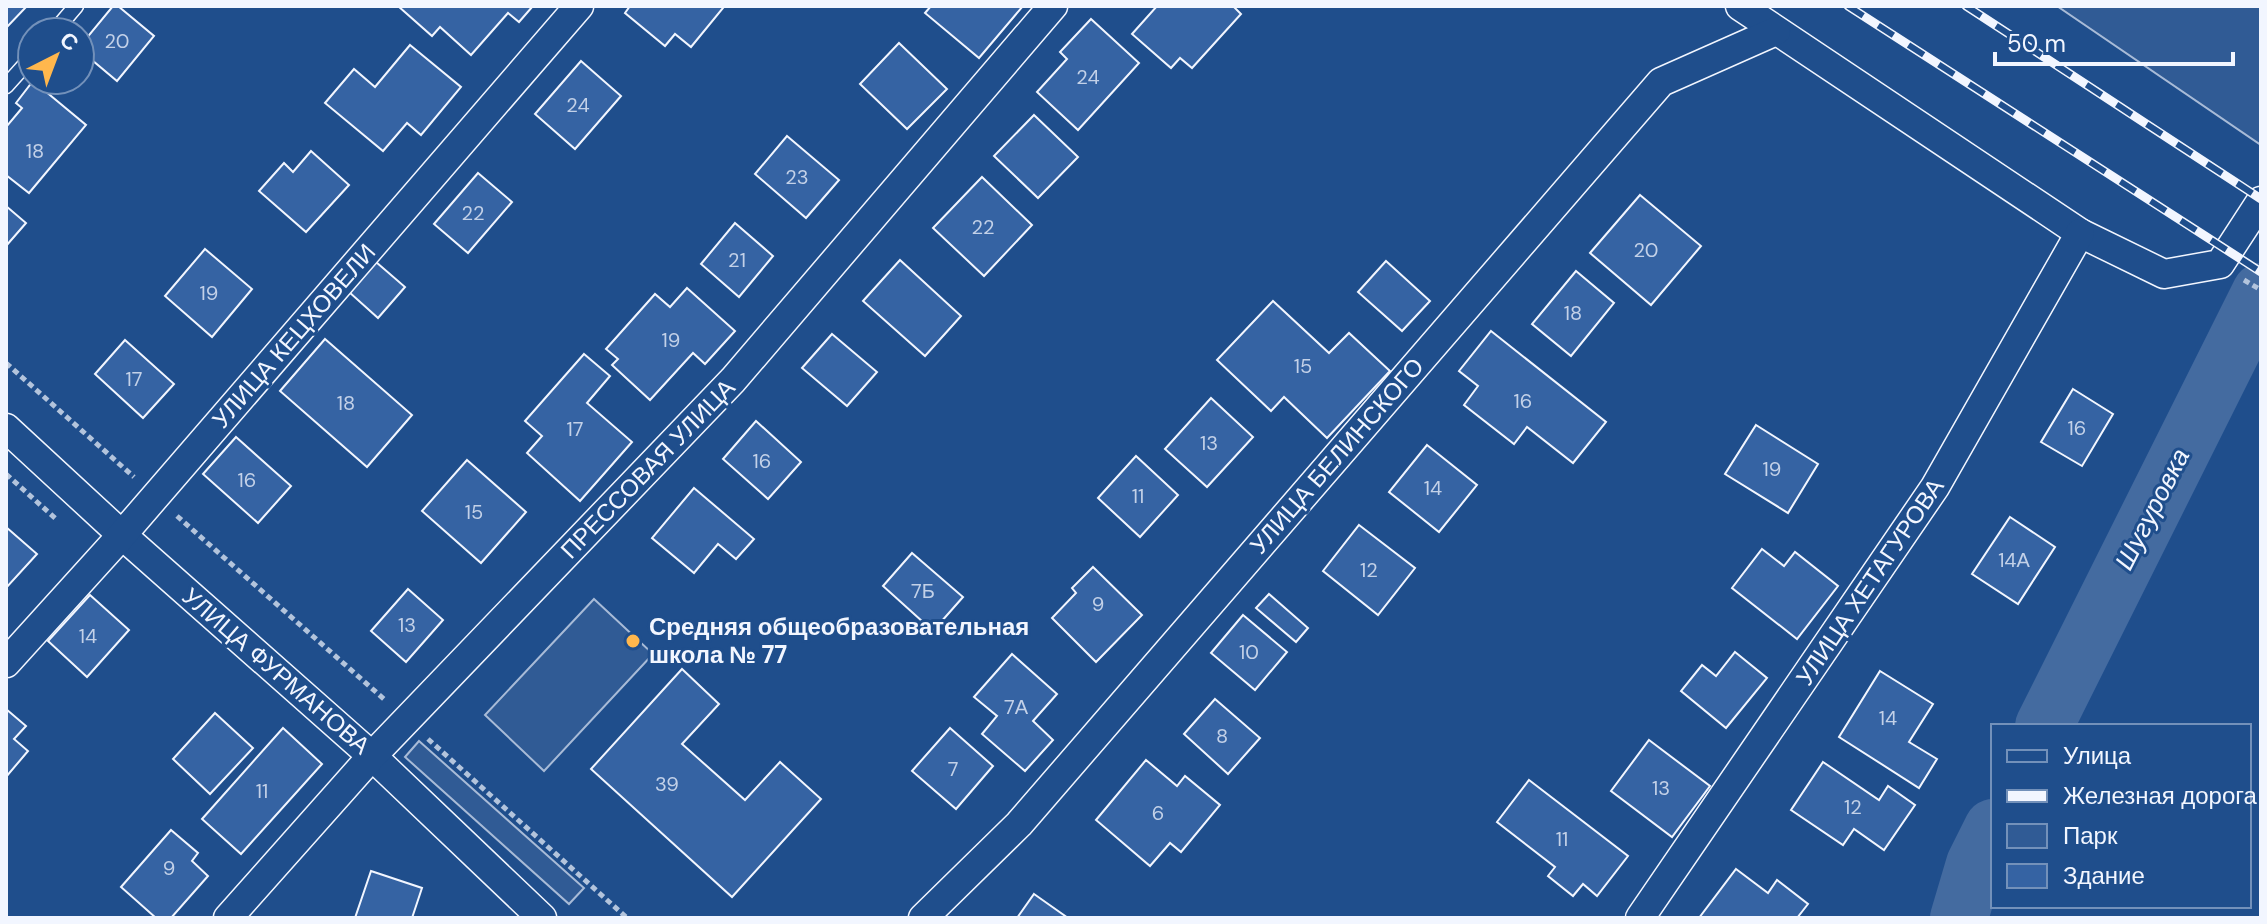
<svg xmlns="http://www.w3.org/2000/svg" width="2267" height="924" viewBox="0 0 2267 924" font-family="'DM Sans',sans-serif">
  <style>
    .green { fill: #305b95; stroke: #a8bbd7; stroke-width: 2 }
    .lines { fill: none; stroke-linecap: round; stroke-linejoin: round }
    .river { stroke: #446ba0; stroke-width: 58 }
    .building { fill: #3563a3; stroke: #f2f6ff; stroke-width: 2 }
    .lane-casing { stroke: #f2f6ff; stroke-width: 17 }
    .street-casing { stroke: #f2f6ff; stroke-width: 31 }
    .path { stroke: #b3c4dc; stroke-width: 5; stroke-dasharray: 6 4; stroke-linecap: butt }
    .lane { stroke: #1f4e8c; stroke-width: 14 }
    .street { stroke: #1f4e8c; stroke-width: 28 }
    .rail-casing { stroke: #f2f6ff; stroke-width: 9 }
    .rail { stroke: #1f4e8c; stroke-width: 6; stroke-dasharray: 18; stroke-linecap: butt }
    .poi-dot { fill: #ffb74d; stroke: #1f4e8c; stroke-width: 3 }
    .labels { text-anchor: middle; stroke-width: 6; stroke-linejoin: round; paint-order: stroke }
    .number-label { font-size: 20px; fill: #c3d1e8 }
    .street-label { font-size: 24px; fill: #f2f6ff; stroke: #1f4e8c }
    .poi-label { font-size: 24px; font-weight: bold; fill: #f2f6ff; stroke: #1f4e8c; text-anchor: start }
    .water-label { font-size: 26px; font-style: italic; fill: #f2f6ff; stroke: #1f4e8c }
  </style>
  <rect width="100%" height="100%" fill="#1f4e8c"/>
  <g class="green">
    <path d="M2057,6H2261V145Z"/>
    <path d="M594,599L653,654L544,771L485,715Z"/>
    <path d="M419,741L584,888L569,904L405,757Z"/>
  </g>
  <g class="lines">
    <g class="river">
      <path d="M2044,726L2261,292"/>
      <path d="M1959,918L1975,864L1993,828"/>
    </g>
  </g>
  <g class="building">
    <path d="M6,6H27L6,28Z"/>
    <path d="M113,6H118L154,36L117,81L80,50V46Z"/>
    <path d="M398,6H533L519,22L508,13L471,55L440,27L432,36Z"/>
    <path d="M630,6H720L723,8L691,47L675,34L665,46L625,13Z"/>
    <path d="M931,6H1023L979,58L925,13Z"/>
    <path d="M1157,6H1233L1241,14L1192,68L1180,58L1171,68L1132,34Z"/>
    <path d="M1091,19L1139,63L1078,130L1037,92L1067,59L1060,52Z"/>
    <path d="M899,43L947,89L907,129L860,84Z"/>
    <path d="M410,45L461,87L421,135L407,123L383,151L325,103L354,69L375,87Z"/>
    <path d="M581,61L621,96L575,149L535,114Z"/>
    <path d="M33,81L86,125L29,193L6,175V127L22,108L16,103Z"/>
    <path d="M1034,115L1078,157L1038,198L994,156Z"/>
    <path d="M787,136L839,180L806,218L755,174Z"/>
    <path d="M311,151L349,185L306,232L259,191L284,163L293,172Z"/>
    <path d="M478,173L512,202L468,253L434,224Z"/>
    <path d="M982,177L1032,225L984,276L933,228Z"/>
    <path d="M1640,195L1701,246L1651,305L1590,253Z"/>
    <path d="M6,206L26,223L6,246Z"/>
    <path d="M735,223L773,256L739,297L701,264Z"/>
    <path d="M205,249L252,289L212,337L165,296Z"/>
    <path d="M900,260L961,316L925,356L863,301Z"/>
    <path d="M1386,261L1430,301L1402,331L1358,292Z"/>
    <path d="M376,262L405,287L378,318L349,292Z"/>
    <path d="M1576,271L1614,303L1571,356L1532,324Z"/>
    <path d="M687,288L735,331L705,364L693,353L650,400L612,365L618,359L606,349L655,294L670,307Z"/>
    <path d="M1273,301L1329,353L1349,333L1390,371L1327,438L1284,397L1271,411L1217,360Z"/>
    <path d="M1491,331L1606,422L1573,463L1527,427L1514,444L1464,405L1478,386L1459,371Z"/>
    <path d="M832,334L877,372L847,406L802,368Z"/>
    <path d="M325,339L412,415L367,467L280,391Z"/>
    <path d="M125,340L174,384L143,418L95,374Z"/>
    <path d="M584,354L610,376L587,403L632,442L580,501L527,453L542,436L525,421Z"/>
    <path d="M2073,389L2113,414L2082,466L2041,442Z"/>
    <path d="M1211,398L1253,437L1207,487L1165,449Z"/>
    <path d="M756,421L801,462L768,499L723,459Z"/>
    <path d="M1756,425L1818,464L1788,513L1725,474Z"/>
    <path d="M236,437L291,486L258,523L203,474Z"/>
    <path d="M1427,445L1477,485L1439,532L1389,492Z"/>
    <path d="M1136,456L1178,495L1140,537L1098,498Z"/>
    <path d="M467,460L526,512L481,563L422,511Z"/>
    <path d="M694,488L754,539L736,559L718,544L694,573L652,538Z"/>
    <path d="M2010,517L2055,547L2018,604L1972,574Z"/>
    <path d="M1359,525L1415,568L1378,615L1323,571Z"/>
    <path d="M6,527L37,554L6,588Z"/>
    <path d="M1762,549L1784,566L1795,552L1838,586L1797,639L1732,588Z"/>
    <path d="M912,553L963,597L933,631L883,586Z"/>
    <path d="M1093,567L1142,615L1096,662L1052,618L1076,593L1072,588Z"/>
    <path d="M408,589L443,620L406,662L371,631Z"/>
    <path d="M1269,594L1308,628L1296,642L1256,608Z"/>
    <path d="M90,595L129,630L87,677L48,641Z"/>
    <path d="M1243,615L1287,652L1255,690L1211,653Z"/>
    <path d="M1735,652L1767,678L1726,728L1681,691L1702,665L1716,676Z"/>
    <path d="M1012,654L1057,694L1033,721L1053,740L1025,771L982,734L997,716L974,697Z"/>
    <path d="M682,669L719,704L682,744L745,800L780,762L821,799L732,897L591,769Z"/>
    <path d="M1880,671L1933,704L1909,742L1937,759L1919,788L1839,737Z"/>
    <path d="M1215,699L1260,738L1228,774L1184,734Z"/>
    <path d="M6,709L26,726L14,739L28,751L6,777Z"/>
    <path d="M215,713L253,748L210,794L173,759Z"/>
    <path d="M283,728L322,764L241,854L202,819Z"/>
    <path d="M950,728L993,766L956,809L912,771Z"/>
    <path d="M1649,740L1710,786L1672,837L1611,791Z"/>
    <path d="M1146,760L1177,786L1185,776L1220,805L1181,852L1170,843L1150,866L1096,820Z"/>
    <path d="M1823,762L1879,800L1888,786L1915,805L1884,850L1854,829L1843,845L1791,810Z"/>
    <path d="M1529,780L1628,856L1597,896L1583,884L1573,896L1548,876L1555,867L1497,822Z"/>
    <path d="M171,830L198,853L192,861L208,876L171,918H156L121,887Z"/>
    <path d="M1736,869L1768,893L1777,880L1808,904L1797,918H1699Z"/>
    <path d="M371,871L422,888L412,918H355Z"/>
    <path d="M1034,894L1068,918H1017Z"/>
  </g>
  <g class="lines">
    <defs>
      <g id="lane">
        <path d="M54,32L76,6"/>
        <path d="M6,86L32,57"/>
      </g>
      <g id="street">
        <path d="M1740,6L2080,233L2164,274L2220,264L2261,201"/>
        <path d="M6,428L122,535L372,756L542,918"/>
        <path d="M6,663L122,535L579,6"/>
        <path d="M228,918L372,756L733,380L1053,6"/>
        <path d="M923,918L1019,824L1661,82L1776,31"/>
        <path d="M1640,918L1935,487L2080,233"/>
      </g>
    </defs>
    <use href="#lane" class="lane-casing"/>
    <use href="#street" class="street-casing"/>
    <g class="path">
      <path d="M2244,280L2261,290"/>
      <path d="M6,363L134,477"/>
      <path d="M6,474L56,519"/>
      <path d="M177,516L385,700"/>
      <path d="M428,739L627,918"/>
    </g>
    <use href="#lane" class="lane"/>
    <use href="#street" class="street"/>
    <defs>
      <g id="rail">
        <path d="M1848,6L2261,272"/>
        <path d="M1966,6L2261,199"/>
      </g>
    </defs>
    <use href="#rail" class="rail-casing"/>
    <use href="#rail" class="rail"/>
  </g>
  <circle class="poi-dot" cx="633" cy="641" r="8"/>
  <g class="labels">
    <g class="number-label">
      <text x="117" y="48">20</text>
      <text x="1088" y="84">24</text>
      <text x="578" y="112">24</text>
      <text x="35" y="158">18</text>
      <text x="797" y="184">23</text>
      <text x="473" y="220">22</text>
      <text x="983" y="234">22</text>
      <text x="1646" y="257">20</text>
      <text x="737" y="267">21</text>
      <text x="209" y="300">19</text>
      <text x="1573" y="320">18</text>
      <text x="671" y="347">19</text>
      <text x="1303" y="373">15</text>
      <text x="134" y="386">17</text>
      <text x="1523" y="408">16</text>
      <text x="346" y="410">18</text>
      <text x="2077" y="435">16</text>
      <text x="575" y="436">17</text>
      <text x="1209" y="450">13</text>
      <text x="762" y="468">16</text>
      <text x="1772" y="476">19</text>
      <text x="247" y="487">16</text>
      <text x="1433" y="495">14</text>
      <text x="1138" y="503">11</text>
      <text x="474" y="519">15</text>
      <text x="2014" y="567">14А</text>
      <text x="1369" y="577">12</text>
      <text x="923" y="598">7Б</text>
      <text x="1098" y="611">9</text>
      <text x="407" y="632">13</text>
      <text x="88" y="643">14</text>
      <text x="1249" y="659">10</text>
      <text x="1016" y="714">7А</text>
      <text x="1888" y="725">14</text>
      <text x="1222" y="743">8</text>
      <text x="953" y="776">7</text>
      <text x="667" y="791">39</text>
      <text x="1661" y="795">13</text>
      <text x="262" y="798">11</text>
      <text x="1853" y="814">12</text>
      <text x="1158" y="820">6</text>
      <text x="1562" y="846">11</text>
      <text x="169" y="875">9</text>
    </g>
    <g class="street-label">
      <text transform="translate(294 336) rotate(-49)" y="8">УЛИЦА КЕЦХОВЕЛИ</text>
      <text transform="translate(1337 456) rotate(-49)" y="8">УЛИЦА БЕЛИНСКОГО</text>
      <text transform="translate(648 469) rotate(-46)" y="8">ПРЕССОВАЯ УЛИЦА</text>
      <text transform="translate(1870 582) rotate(-56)" y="8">УЛИЦА ХЕТАГУРОВА</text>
      <text transform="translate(276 671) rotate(41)" y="8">УЛИЦА ФУРМАНОВА</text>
    </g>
    <g class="poi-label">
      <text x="649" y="635">Средняя общеобразовательная<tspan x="649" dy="28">школа № 77</tspan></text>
    </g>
    <g class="water-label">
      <text transform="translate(2152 509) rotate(-63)" y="9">Шугуровка</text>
    </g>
  </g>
  <rect width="2267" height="924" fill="none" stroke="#f2f6ff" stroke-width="16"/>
  <rect x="1991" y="724" width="260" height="184" fill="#1f4e8c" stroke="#7391ba" stroke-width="2"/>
  <rect x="2007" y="750" width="40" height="12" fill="#1f4e8c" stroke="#7391ba" stroke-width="2"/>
  <text x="2063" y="764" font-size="24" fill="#f2f6ff">Улица</text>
  <rect x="2007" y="790" width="40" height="12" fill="#f2f6ff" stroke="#7391ba" stroke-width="2"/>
  <text x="2063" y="804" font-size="24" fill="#f2f6ff">Железная дорога</text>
  <rect x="2007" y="824" width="40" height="24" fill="#305b95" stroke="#7391ba" stroke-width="2"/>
  <text x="2063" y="844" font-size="24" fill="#f2f6ff">Парк</text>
  <rect x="2007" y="864" width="40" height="24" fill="#3563a3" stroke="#7391ba" stroke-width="2"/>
  <text x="2063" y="884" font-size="24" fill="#f2f6ff">Здание</text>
  <g transform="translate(56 56) rotate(42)"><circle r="38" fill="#1f4e8c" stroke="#7391ba" stroke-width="2"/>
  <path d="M0-6L14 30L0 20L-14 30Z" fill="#ffb74d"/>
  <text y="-12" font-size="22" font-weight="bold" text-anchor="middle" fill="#f2f6ff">С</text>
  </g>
  <path d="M1995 52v12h238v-12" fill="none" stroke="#f2f6ff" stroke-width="4"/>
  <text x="2007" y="52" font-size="24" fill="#f2f6ff" stroke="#1f4e8c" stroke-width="6" paint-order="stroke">50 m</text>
</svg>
